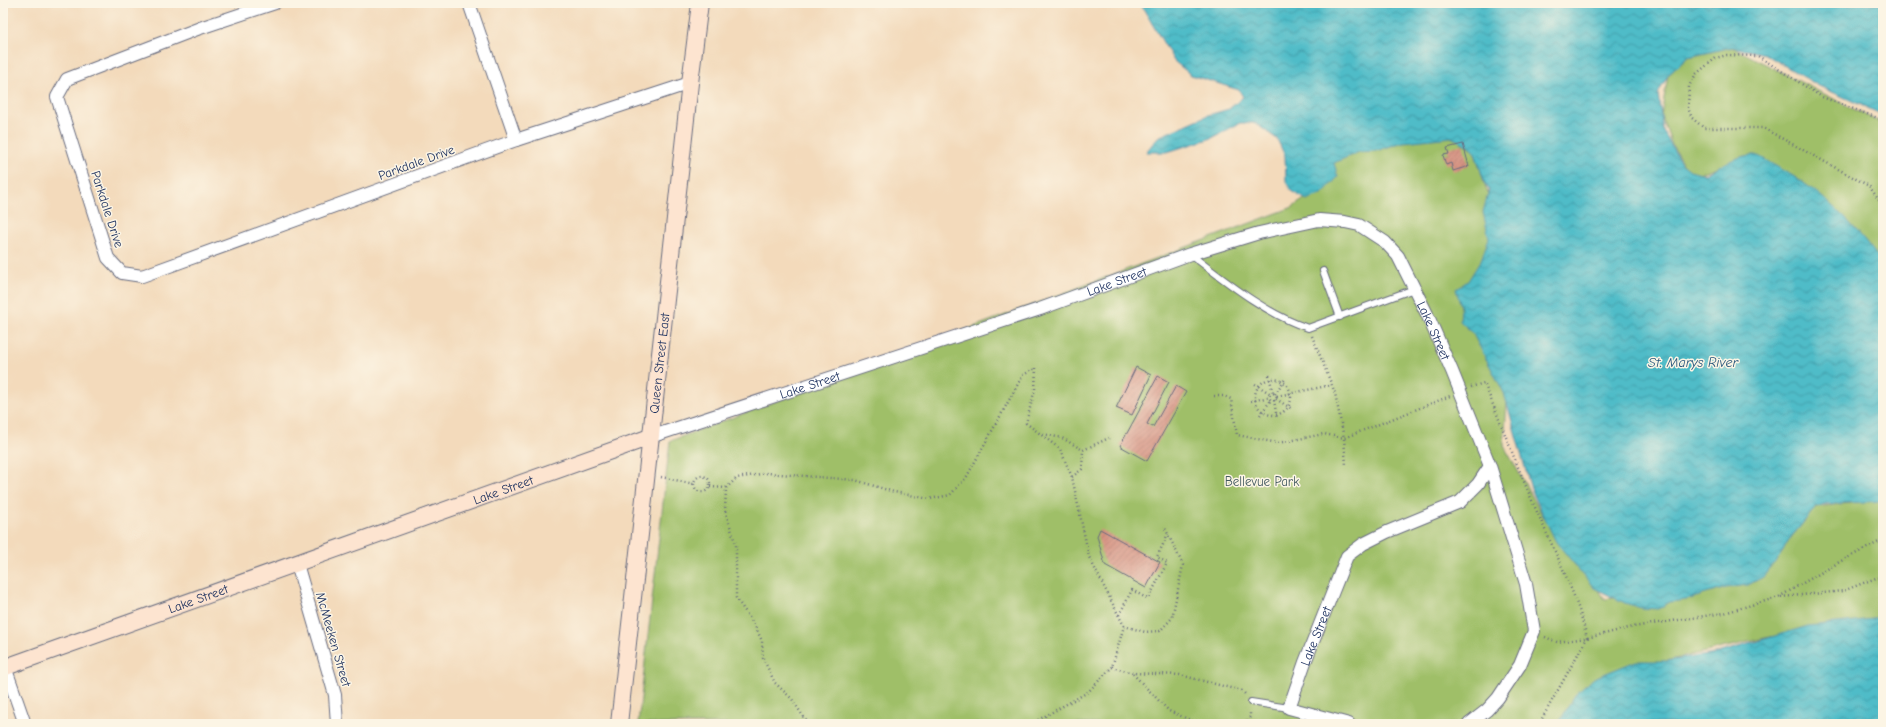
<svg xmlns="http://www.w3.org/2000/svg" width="1886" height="727" viewBox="0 0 1886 727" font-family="'Comic Neue',sans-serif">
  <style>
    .park { fill: #9fbf67; stroke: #5d7762 }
    .water { fill: url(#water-waves); stroke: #357693 }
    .building { fill: url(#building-hatch) }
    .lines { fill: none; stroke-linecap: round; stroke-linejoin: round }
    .lane-casing { stroke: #676b7f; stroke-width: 8 }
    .street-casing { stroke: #676b7f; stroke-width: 14 }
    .secondary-casing { stroke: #676b7f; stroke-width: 18 }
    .path { stroke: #676b7f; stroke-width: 2.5; stroke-dasharray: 1 3; stroke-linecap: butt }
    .lane { stroke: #fff; stroke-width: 6 }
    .street { stroke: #fff; stroke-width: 12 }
    .secondary { stroke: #fde4d0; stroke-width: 16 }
    .labels { text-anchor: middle; stroke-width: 3; stroke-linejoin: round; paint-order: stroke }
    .street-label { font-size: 13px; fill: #1b2f5e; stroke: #fcf5e5 }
    .park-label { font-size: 13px; fill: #435a61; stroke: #fcf5e5 }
    .water-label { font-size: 14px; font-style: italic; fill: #2b597e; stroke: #fcf5e5 }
  </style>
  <defs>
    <pattern id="water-waves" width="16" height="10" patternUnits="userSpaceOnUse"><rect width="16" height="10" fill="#4fbcc8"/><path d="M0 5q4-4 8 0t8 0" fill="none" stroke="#4199a6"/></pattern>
    <pattern id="building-hatch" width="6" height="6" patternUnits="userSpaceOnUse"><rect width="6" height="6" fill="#d69281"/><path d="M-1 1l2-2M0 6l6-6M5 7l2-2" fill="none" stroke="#ad786d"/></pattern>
  </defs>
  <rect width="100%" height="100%" fill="#fcf5e5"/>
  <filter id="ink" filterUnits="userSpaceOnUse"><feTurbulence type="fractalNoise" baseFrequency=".025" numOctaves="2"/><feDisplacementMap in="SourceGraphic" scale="8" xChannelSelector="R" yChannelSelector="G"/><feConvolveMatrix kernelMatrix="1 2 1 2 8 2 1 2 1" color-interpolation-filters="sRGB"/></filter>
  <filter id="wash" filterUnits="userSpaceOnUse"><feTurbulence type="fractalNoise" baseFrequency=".012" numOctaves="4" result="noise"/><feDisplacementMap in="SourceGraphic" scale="16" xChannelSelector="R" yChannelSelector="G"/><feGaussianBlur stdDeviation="0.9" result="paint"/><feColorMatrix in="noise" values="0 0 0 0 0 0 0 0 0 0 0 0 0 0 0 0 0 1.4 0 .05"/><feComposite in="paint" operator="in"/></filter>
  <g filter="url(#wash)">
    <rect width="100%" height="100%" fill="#f3dabb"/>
    <g class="park">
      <path d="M1732,47L1883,124V266L1755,155L1690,176L1672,145L1661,116L1668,75L1688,57Z"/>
      <path d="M1446,123L1475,153L1492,207L1510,356L1504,446L1548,525L1605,599L1755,581L1816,507L1883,499V615L1874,619L1765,638L1594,678L1561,724H638L670,441L1293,207L1310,195L1299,147Z"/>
    </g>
    <g class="water">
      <path d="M1140,3H1883V115L1819,86L1765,54L1732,47L1688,57L1668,75L1658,94L1661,116L1663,131L1681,163L1690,170L1705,174C1720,166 1735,156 1753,155C1759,155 1767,161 1772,164C1820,189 1852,221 1883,264V501L1825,504L1816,507L1788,541L1780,556L1763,577L1748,585L1726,588L1686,600L1670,602L1658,609L1641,608L1625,603L1594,588L1556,542L1531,489L1504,393L1473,334L1460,321L1461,307L1456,289L1468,281L1481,260L1489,238L1483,212L1489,190L1485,184L1475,153L1469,146L1451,137L1403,142L1376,151L1359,152L1334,163L1338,177L1322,194L1307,200L1291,191L1286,181L1285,156L1277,139L1255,123H1240L1212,138L1167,152H1146L1158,137L1208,115L1229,109L1243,97L1239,90L1191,75L1174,61Z"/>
      <path d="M1883,615V724H1558L1575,695L1594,678L1636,661H1666L1715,654L1808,626L1874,619Z"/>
    </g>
    <g id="blocks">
      <g class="building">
        <path d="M1463,144L1469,166L1453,171L1451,163L1446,165L1443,155L1449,154L1447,148Z"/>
        <path d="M1136,367L1151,375L1132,415L1116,408Z"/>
        <path d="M1158,376L1169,382L1147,424L1153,427L1176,386L1186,392L1147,461L1120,446Z"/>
        <path d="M1100,529L1160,562L1146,588L1105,565L1097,536Z"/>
      </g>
    </g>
  </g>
  <g filter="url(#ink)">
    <use href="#blocks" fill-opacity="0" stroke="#676b7f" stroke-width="1"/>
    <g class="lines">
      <defs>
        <g id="lane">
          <path d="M1190,254C1224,280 1267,315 1308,328L1414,289"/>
          <path d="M1323,271L1340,317"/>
          <path d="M1251,702L1289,708"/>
        </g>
        <g id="street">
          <path d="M275,3L200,28L67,79L57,97L108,258L122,273L142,276L516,140L690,83"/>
          <path d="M469,3L516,140"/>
          <path id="s1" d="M650,437L1040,309L1190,254L1259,233L1319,220L1345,222L1359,225L1385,242L1398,256L1427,314L1452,371L1490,466L1526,584L1534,631L1520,665L1498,698L1487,710L1469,724"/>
          <path d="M297,564L335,695L337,724"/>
          <path d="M3,661L25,724"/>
          <path id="s2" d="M1349,724L1289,708L1305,662L1347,556L1363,544L1387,532L1460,502L1478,484L1490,466"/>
        </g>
        <g id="secondary">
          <path id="s3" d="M3,668L650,437"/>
          <path id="s4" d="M619,724L690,83L700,3"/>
        </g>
      </defs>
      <use href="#lane" class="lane-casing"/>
      <use href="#street" class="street-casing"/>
      <use href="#secondary" class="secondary-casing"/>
      <g class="path">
        <path d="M1883,120L1822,97L1758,56L1727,55L1716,58L1696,74L1689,86L1688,108L1692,118L1704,128H1763L1869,186L1883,206"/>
        <path d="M1312,336L1335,393L1344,438L1450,396"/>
        <path d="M1036,368L1035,389L1026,423L1060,449L1072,477L1089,557L1124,626L1112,667"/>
        <path d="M1269,375L1273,393"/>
        <circle cx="1273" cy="397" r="18"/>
        <path d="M1255,384L1271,394"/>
        <path d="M1471,387L1484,383C1501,423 1516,464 1534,505C1553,549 1576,591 1587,638L1539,724"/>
        <circle cx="1273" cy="397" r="3.5"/>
        <path d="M1275,394L1285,379"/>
        <path d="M1214,396H1224L1231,399L1237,435L1278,443L1324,434L1344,438L1346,465"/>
        <path d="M1277,396L1332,385"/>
        <path d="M1276,399L1292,409"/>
        <path d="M1274,400L1277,419"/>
        <path d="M1251,401L1270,397"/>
        <path d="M1260,415L1271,400"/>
        <path d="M1043,434L1062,438L1083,450"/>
        <circle cx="702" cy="484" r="8"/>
        <path d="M661,477L694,484"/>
        <path d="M1072,477L1082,469L1083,450L1109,438"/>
        <path d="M710,487L726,488"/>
        <path d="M1781,597L1843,591L1876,578L1883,577"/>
        <path d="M1119,615L1132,590L1148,599L1167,563L1157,557L1168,534"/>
        <path d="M1124,626L1145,632L1160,631L1172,618L1183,565L1164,526"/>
        <path d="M1545,637L1557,642L1587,638L1633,627L1724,613L1779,597L1841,561L1883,540"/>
        <path d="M1133,674L1169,711L1200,724"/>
        <path d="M808,724L792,699L775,683L763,658L762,641L755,626L736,598V545L725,510L726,488L737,478L767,473L855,480L894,492L930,499L950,495L966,478L1023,375L1036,368"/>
        <path d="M1031,724L1088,692L1112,667L1133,673L1180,675L1242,691L1245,694"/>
        <path d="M1244,724L1250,717V711"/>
      </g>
      <use href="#lane" class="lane"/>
      <use href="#street" class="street"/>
      <use href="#secondary" class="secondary"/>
    </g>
  </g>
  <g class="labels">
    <g class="street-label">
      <text transform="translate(416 162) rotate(-20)" y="5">Parkdale Drive</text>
      <text transform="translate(108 209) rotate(72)" y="5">Parkdale Drive</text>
      <text dy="5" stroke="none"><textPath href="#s1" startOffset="492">Lake Street</textPath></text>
      <text dy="5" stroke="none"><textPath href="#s1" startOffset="877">Lake Street</textPath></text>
      <text dy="5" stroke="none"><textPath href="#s4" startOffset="363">Queen Street East</textPath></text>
      <text dy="5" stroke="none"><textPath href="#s1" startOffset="168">Lake Street</textPath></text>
      <text dy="5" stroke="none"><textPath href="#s3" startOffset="531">Lake Street</textPath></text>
      <text dy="5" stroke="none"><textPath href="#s3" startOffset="207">Lake Street</textPath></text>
      <text dy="5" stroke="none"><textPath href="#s2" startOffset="139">Lake Street</textPath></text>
      <text transform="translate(334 639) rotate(74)" y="5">McMeeken Street</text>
    </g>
    <g class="park-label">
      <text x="1262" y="486">Bellevue Park</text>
    </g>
    <g class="water-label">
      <text x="1693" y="367">St. Marys River</text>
    </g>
  </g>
  <rect width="1886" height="727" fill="none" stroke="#fcf5e5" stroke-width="16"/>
</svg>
